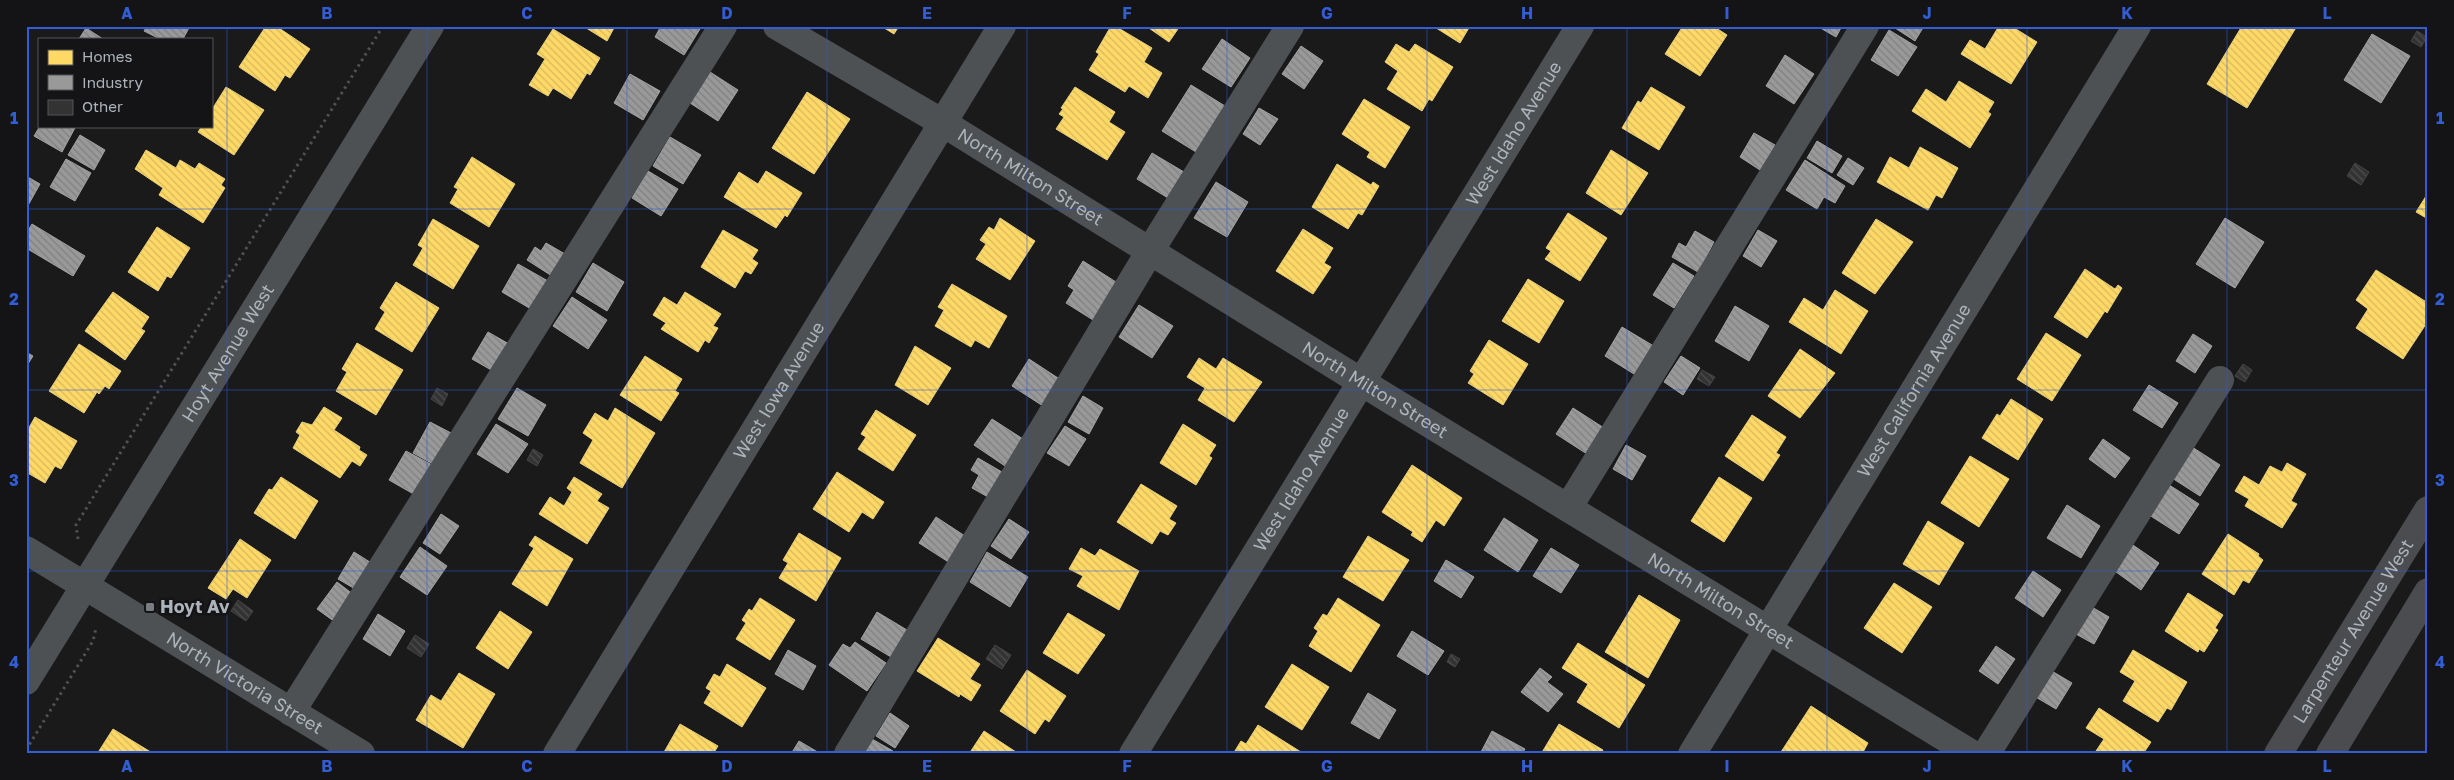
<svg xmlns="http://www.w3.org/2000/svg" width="2454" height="780" viewBox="0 0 2454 780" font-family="'Golos Text',sans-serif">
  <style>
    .homes { fill: url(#homes-back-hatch); stroke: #e6ce7f }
    .industry { fill: url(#industry-back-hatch); stroke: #9fa1a3 }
    .building { fill: url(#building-back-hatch); stroke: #424546 }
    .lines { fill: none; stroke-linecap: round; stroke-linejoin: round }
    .path { stroke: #505154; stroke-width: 3; stroke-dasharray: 2.5 4; stroke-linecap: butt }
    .minor { stroke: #4e5153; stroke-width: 28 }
    .major { stroke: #4b4c4f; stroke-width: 28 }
    .grid { fill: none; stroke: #325dd4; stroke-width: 1; stroke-opacity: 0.55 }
    .poi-dot { fill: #797d82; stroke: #141416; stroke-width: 2 }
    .labels { text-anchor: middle; stroke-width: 5; stroke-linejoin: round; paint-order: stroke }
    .street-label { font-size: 18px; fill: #acb3ba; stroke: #141416 }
    .poi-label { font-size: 18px; font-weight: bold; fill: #acb3ba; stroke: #141416; text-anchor: start }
    .neatline { fill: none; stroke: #325dd4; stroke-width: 2 }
    .grid-label { font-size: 16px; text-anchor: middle; font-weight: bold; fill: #325dd4 }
  </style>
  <defs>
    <pattern id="homes-back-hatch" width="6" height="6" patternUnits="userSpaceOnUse" patternTransform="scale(1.25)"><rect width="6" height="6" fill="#ffd966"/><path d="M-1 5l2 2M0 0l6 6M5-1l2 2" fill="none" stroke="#d6b85d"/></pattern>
    <pattern id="industry-back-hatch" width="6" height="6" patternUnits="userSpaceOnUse" patternTransform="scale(1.25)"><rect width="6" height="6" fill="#999"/><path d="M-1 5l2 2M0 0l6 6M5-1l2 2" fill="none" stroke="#808081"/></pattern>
    <pattern id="building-back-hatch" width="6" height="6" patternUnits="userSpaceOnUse" patternTransform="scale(1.25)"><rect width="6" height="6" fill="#333334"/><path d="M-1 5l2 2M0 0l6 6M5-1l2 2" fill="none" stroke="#4e4e4f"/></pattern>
  </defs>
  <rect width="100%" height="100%" fill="#1a1a1a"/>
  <g class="homes">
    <path d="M266,26H276L310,49L290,78L285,75L275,91L239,67Z"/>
    <path d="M583,26H615L607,41Z"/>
    <path d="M881,26H899L894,34Z"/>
    <path d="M1111,26H1115L1152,48L1144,62L1162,73L1148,98L1129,86L1125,92L1089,70L1099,54L1096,52Z"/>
    <path d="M1146,26H1180L1169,42Z"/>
    <path d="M1433,26H1470L1460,43Z"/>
    <path d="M1683,26H1713L1727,35L1700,76L1665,54Z"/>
    <path d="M1999,26H2011L2037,42L2011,84L1961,54L1970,40L1985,49Z"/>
    <path d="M2242,26H2297L2247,108L2207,84Z"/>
    <path d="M553,29L600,58L590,75L587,73L571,99L553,88L548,96L529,85L545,59L537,54Z"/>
    <path d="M1396,44L1409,52L1415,44L1453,67L1432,101L1429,99L1422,111L1387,89L1398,71L1385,62Z"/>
    <path d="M1959,81L1994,102L1988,112L1991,114L1970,148L1912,111L1926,89L1946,102Z"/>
    <path d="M226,87L264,110L234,155L198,132L202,126H211V111Z"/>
    <path d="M1075,87L1115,112L1109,122L1125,132L1107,160L1056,129L1064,117L1059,114L1063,109L1061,108Z"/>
    <path d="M1651,87L1685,107L1659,150L1622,128L1638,101L1641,103Z"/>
    <path d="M807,92L850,119L814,174L772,148Z"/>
    <path d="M1364,99L1410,127L1385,168L1367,157L1370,152L1342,134Z"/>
    <path d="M1920,147L1958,168L1942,198L1936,195L1928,210L1877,182L1890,157L1909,168Z"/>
    <path d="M146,150L176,168L180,160L195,169L199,163L225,179L221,185L225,188L203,223L159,195L163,188L135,169Z"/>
    <path d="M1611,150L1648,173L1621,215L1586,193Z"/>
    <path d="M472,157L515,184L489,227L450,203L458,189L454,187Z"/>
    <path d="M1337,164L1371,185L1373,182L1379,186L1362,215L1358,213L1348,229L1312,207Z"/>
    <path d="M766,171L802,193L787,217L785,215L776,228L724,197L739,172L758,184Z"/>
    <path d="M2428,193V219L2416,212Z"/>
    <path d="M1568,213L1607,238L1580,281L1545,259L1551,251L1546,248Z"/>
    <path d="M1000,218L1035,241L1010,280L976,259L986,244L980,240L989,227L994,230Z"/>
    <path d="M433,219L479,246L453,289L413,265L423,248L418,245Z"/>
    <path d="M1876,219L1913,242L1875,294L1842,273Z"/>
    <path d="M157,227L190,248L171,278L167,276L158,291L128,272Z"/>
    <path d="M1303,229L1333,248L1324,263L1331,267L1313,294L1276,271Z"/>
    <path d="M723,230L758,250L752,259L758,263L751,274L745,271L735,288L701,267Z"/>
    <path d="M2085,269L2115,289L2118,285L2122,288L2107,313L2105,311L2087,338L2054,317Z"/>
    <path d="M2376,270L2428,303V321L2403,359L2356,328L2368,309L2356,300Z"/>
    <path d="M1528,279L1564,301L1539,343L1502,321Z"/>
    <path d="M396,282L439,308L412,352L375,329L385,312L380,308Z"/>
    <path d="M952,284L1007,316L989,348L975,340L971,347L935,326L944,310L938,307Z"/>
    <path d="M1835,290L1868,311L1841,354L1789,322L1804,298L1823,310Z"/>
    <path d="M113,292L149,317L141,329L145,331L125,360L85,331Z"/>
    <path d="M685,292L721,314L713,326L718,328L709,343L705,340L698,352L661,329L666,323L653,315L664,297L677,305Z"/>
    <path d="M2046,333L2081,355L2052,401L2017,379Z"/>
    <path d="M1489,340L1528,364L1503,405L1468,383L1474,374L1470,371Z"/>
    <path d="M357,343L403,370L376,415L336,391L347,372L342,369Z"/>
    <path d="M79,344L121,371L109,389L105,386L99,394L97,392L84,413L49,391Z"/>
    <path d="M915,346L951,368L928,405L895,385Z"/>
    <path d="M1800,349L1835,373L1800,418L1768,396Z"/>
    <path d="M645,356L682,379L675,391L679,393L661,421L620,395Z"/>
    <path d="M1199,358L1216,369L1223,358L1262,382L1234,422L1198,400L1205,388L1187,377Z"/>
    <path d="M2011,399L2043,419L2018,460L1982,438L1997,414L2000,416Z"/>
    <path d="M324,407L342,418L334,430L360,447L359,450L367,455L360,466L352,461L340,478L293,448L300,435L296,432L302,422L312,425Z"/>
    <path d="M615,408L655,433L622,488L580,463L593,440L583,433L595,413L608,421Z"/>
    <path d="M876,410L916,435L893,471L858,449L866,437L861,434Z"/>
    <path d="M1752,415L1786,437L1776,453L1780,455L1763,481L1725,456Z"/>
    <path d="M35,417L77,441L61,469L55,466L45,483L26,472V433Z"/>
    <path d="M1183,424L1216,445L1209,456L1212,458L1196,485L1160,463Z"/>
    <path d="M1970,456L2009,479L1979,527L1941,503Z"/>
    <path d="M2287,463L2306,474L2291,501L2297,504L2282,528L2245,506L2249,499L2235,491L2244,476L2259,485L2270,466L2282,472Z"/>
    <path d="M1412,465L1462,498L1444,526L1436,520L1422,542L1411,535L1413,532L1382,512Z"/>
    <path d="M837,472L884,502L873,519L862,512L849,532L813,509Z"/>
    <path d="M281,477L318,501L295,539L254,513L269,489L272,490Z"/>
    <path d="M574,477L602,494L597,501L609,508L587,544L539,514L550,497L564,506L572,492L567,488Z"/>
    <path d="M1719,477L1752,498L1724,542L1691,521Z"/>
    <path d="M1141,484L1177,506L1169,519L1176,523L1168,535L1160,531L1152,544L1117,522Z"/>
    <path d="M1928,521L1964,543L1939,585L1903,564Z"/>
    <path d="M799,533L841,558L816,601L779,578L788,563L783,560Z"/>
    <path d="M2228,534L2259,554L2258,556L2263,560L2249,583L2243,580L2234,595L2202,574Z"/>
    <path d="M535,536L573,559L547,606L512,584L534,548L529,545Z"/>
    <path d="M1368,536L1409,560L1383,601L1343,577Z"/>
    <path d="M240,539L271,560L247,598L233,589L226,599L208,588Z"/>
    <path d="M1081,548L1095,556L1100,549L1139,571L1119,610L1077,586L1083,576L1069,569Z"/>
    <path d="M1894,583L1932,607L1902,653L1864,628Z"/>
    <path d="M2188,593L2223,615L2215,628L2218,630L2204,652L2199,649L2198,652L2165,631Z"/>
    <path d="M1639,595L1680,620L1648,678L1605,652Z"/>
    <path d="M760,598L795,620L770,660L736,639L746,623L742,620L749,609L752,611Z"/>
    <path d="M1338,598L1380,625L1351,672L1309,646L1318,631L1314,628L1323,614L1327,616Z"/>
    <path d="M500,611L532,632L508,669L476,648Z"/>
    <path d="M1068,613L1105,635L1078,674L1043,653Z"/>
    <path d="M938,638L980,664L970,679L981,685L971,701L960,694L959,697L917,671Z"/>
    <path d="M1578,643L1645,685L1619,728L1577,702L1588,684L1562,668Z"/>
    <path d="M2133,650L2187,682L2171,710L2167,708L2158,722L2123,701L2135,681L2120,672Z"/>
    <path d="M727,664L766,688L742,727L704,703L711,691L706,688L714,674L720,677Z"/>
    <path d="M1292,664L1329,687L1302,730L1265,707Z"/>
    <path d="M1027,670L1066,696L1049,722L1045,719L1035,734L1000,711Z"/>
    <path d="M459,673L495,694L463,748L416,720L431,695L441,701Z"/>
    <path d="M1811,706L1868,743L1862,754H1784L1781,752Z"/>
    <path d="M2099,708L2151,742L2143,754H2094L2104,739L2086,728Z"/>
    <path d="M680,724L718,746L713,754H663Z"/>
    <path d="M1559,724L1603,750L1601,754H1541Z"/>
    <path d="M1258,725L1301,752L1300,754H1233L1241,741L1246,744Z"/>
    <path d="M113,729L154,754H97Z"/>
    <path d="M984,731L1019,754H969Z"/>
  </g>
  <g class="industry">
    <path d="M147,26H190L183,39H160L144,31Z"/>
    <path d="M661,26H696L700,29L684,55L655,37Z"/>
    <path d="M1817,26H1842L1836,37Z"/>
    <path d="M1892,26H1924L1915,41Z"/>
    <path d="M86,28L103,39H79Z"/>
    <path d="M1889,30L1917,47L1898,76L1871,60Z"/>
    <path d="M2372,34L2410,56L2381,103L2344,80Z"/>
    <path d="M1222,39L1250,58L1231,87L1202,69Z"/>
    <path d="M1301,46L1323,61L1304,89L1282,74Z"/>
    <path d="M1785,55L1814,74L1794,104L1766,86Z"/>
    <path d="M710,72L738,90L718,121L690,103Z"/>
    <path d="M630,74L660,91L643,120L614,103Z"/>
    <path d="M1191,85L1225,106L1196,152L1162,131Z"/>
    <path d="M1259,108L1278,119L1260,145L1243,134Z"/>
    <path d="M40,126H76L62,152L34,136Z"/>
    <path d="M1754,133L1775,145L1760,170L1740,157Z"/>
    <path d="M80,135L105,150L94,170L68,155Z"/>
    <path d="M670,137L701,155L683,184L653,166Z"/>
    <path d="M1817,141L1842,156L1832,173L1807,158Z"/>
    <path d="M1152,153L1184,172L1168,198L1137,179Z"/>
    <path d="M1848,158L1864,168L1853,185L1837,175Z"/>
    <path d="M66,159L91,173L75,201L50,187Z"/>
    <path d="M1805,160L1845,186L1835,203L1824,197L1817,209L1786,190Z"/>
    <path d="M648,171L678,189L661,216L632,198Z"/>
    <path d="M26,176L40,184L26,209Z"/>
    <path d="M1216,182L1248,202L1227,237L1194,218Z"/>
    <path d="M2225,218L2264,242L2235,288L2196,264Z"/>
    <path d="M32,224L85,256L73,276L26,248V234Z"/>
    <path d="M1758,230L1777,241L1761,267L1743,256Z"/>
    <path d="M1695,231L1714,242L1698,272L1672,257L1679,243L1686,247Z"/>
    <path d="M546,243L565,254L552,276L527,260L535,247L541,251Z"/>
    <path d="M1083,261L1116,282L1093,320L1066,303L1074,290L1068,286Z"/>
    <path d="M593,263L624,282L607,311L576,292Z"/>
    <path d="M1673,263L1694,276L1674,308L1653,295Z"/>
    <path d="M518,264L548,281L531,309L502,292Z"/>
    <path d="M572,297L607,320L588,349L553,326Z"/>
    <path d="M1139,305L1173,326L1152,358L1119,337Z"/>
    <path d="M1735,306L1769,326L1749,361L1715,341Z"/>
    <path d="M1622,327L1652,345L1634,374L1605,356Z"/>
    <path d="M488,332L509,344L493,371L472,359Z"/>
    <path d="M2193,334L2212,346L2195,373L2176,361Z"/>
    <path d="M26,352L33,356L26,367Z"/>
    <path d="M1681,356L1700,368L1683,395L1664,382Z"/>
    <path d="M1029,359L1061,380L1043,406L1012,386Z"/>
    <path d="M2149,385L2178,403L2162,428L2133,410Z"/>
    <path d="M517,388L546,405L528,436L498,419Z"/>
    <path d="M1083,396L1103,408L1089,434L1068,422Z"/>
    <path d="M1573,408L1604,428L1587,454L1556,434Z"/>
    <path d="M992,419L1023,439L1005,466L974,445Z"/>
    <path d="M430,422L453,434L435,465L413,453Z"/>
    <path d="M496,424L528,444L508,473L477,454Z"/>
    <path d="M1065,426L1086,439L1069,466L1047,453Z"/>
    <path d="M2103,439L2130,458L2115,478L2089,459Z"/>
    <path d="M1626,445L1646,456L1632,480L1613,469Z"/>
    <path d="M2192,447L2220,465L2200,496L2172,478Z"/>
    <path d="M406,451L434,466L417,496L389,480Z"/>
    <path d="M978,458L1002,472L988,497L972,488L979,475L971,470Z"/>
    <path d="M2166,483L2199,504L2179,534L2146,513Z"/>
    <path d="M2067,505L2100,526L2081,558L2047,538Z"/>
    <path d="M441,514L459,526L440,554L423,543Z"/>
    <path d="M936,517L965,536L950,563L919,543Z"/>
    <path d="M1504,518L1538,540L1518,572L1484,550Z"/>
    <path d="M1009,519L1029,532L1011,559L991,546Z"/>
    <path d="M2130,543L2159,563L2141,590L2112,569Z"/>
    <path d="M420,547L447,566L427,595L400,577Z"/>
    <path d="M1551,548L1579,565L1561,593L1533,576Z"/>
    <path d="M354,552L373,564L357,590L338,579Z"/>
    <path d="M987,552L1028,577L1010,607L970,582Z"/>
    <path d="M1446,560L1474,577L1461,598L1434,581Z"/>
    <path d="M2033,571L2061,590L2043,617L2015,598Z"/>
    <path d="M337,582L354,595L335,622L317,609Z"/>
    <path d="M2090,606L2109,617L2094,644L2074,633Z"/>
    <path d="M877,612L907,630L891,657L861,639Z"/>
    <path d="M378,614L405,631L390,656L363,639Z"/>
    <path d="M1412,631L1444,651L1428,675L1397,656Z"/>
    <path d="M855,642L886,663L867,691L829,665L843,644L850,648Z"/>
    <path d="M1996,646L2015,659L1998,684L1979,671Z"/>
    <path d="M788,650L816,666L803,690L775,674Z"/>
    <path d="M1540,668L1552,677L1547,682L1563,694L1548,712L1521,692Z"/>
    <path d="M2050,670L2072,683L2056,709L2034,696Z"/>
    <path d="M1368,693L1396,710L1379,739L1351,723Z"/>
    <path d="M890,713L909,726L895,748L876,736Z"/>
    <path d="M1492,731L1525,749L1522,754H1480Z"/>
    <path d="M872,739L893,751L892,754H864Z"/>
    <path d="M799,741L821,754H791Z"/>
  </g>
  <g class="building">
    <path d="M2417,31L2427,37L2421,47L2411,41Z"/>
    <path d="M2355,163L2369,172L2361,185L2347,176Z"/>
    <path d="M2243,364L2252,370L2245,382L2235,376Z"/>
    <path d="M1702,370L1715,377L1709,386L1697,379Z"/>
    <path d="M437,388L448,394L442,406L431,399Z"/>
    <path d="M533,449L543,455L537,466L527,460Z"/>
    <path d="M238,600L253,611L246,621L231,611Z"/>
    <path d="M415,635L429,644L421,657L407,648Z"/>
    <path d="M995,645L1011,655L1002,669L986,659Z"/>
    <path d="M1451,654L1460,659L1455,667L1447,662Z"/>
  </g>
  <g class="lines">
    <g class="path">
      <path d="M78,539L76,525L383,26"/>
      <path d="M26,750L93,641L96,628"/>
    </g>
    <g class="minor">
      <path id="s1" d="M777,26L943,123L1389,399L1972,754"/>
      <path d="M1568,508L1865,26"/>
      <path id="s2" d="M26,550L361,754"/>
      <path id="s3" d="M26,681L430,26"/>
      <path d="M291,712L723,26"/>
      <path id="s4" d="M557,754L1002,26"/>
      <path d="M848,754L1150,251L1290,26"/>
      <path id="s5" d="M1133,754L1580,26"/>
      <path id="s6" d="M1692,754L2137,26"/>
      <path d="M1986,754L2220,380"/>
    </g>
    <g class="major">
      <path id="s7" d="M2278,754L2428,510"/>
      <path d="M2330,754L2428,592"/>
    </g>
  </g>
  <path class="grid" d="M227,26V754M427,26V754M627,26V754M827,26V754M1027,26V754M1227,26V754M1427,26V754M1627,26V754M1827,26V754M2027,26V754M2227,26V754M26,209H2428M26,390H2428M26,571H2428"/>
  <rect class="poi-dot" x="145" y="602" width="10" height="10" rx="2.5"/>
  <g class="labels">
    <g class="street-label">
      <text dy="6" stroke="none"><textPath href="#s5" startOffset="728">West Idaho Avenue</textPath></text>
      <text dy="6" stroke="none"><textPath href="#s1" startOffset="295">North Milton Street</textPath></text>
      <text dy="6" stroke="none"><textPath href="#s3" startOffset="385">Hoyt Avenue West</textPath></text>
      <text dy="6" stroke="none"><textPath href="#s4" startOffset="426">West Iowa Avenue</textPath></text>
      <text dy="6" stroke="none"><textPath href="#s1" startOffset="700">North Milton Street</textPath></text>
      <text dy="6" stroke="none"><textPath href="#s6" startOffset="426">West California Avenue</textPath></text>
      <text dy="6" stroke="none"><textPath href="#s5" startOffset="322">West Idaho Avenue</textPath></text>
      <text dy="6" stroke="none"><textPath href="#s1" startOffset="1105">North Milton Street</textPath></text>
      <text dy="6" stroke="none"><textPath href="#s7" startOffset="144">Larpenteur Avenue West</textPath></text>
      <text dy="6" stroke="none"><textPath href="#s2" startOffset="256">North Victoria Street</textPath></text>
    </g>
    <g class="poi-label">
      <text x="160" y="613">Hoyt Av</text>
    </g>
  </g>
  <rect width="2454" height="780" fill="none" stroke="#141416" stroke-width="55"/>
  <rect x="38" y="38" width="175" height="90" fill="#141416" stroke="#515458"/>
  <rect x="48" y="50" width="25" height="15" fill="#ffd966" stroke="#515458"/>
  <text x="82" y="62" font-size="15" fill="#acb3ba">Homes</text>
  <rect x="48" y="75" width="25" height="15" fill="#999999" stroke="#515458"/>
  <text x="82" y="88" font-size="15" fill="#acb3ba">Industry</text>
  <rect x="48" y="100" width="25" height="15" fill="#333334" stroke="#515458"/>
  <text x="82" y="112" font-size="15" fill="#acb3ba">Other</text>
  <rect x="28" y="28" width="2398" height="724" class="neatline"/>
  <g class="grid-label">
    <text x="127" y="19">A</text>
    <text x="327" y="19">B</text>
    <text x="527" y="19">C</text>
    <text x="727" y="19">D</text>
    <text x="927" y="19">E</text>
    <text x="1127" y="19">F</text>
    <text x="1327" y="19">G</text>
    <text x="1527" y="19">H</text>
    <text x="1727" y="19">I</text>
    <text x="1927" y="19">J</text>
    <text x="2127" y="19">K</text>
    <text x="2327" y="19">L</text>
    <text x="14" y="124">1</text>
    <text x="2440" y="124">1</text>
    <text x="14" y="305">2</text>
    <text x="2440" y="305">2</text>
    <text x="14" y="486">3</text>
    <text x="2440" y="486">3</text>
    <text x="14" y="668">4</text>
    <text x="2440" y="668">4</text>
    <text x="127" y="772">A</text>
    <text x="327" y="772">B</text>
    <text x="527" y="772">C</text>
    <text x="727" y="772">D</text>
    <text x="927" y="772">E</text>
    <text x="1127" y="772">F</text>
    <text x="1327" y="772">G</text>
    <text x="1527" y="772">H</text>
    <text x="1727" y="772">I</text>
    <text x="1927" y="772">J</text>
    <text x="2127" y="772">K</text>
    <text x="2327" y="772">L</text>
  </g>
</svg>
